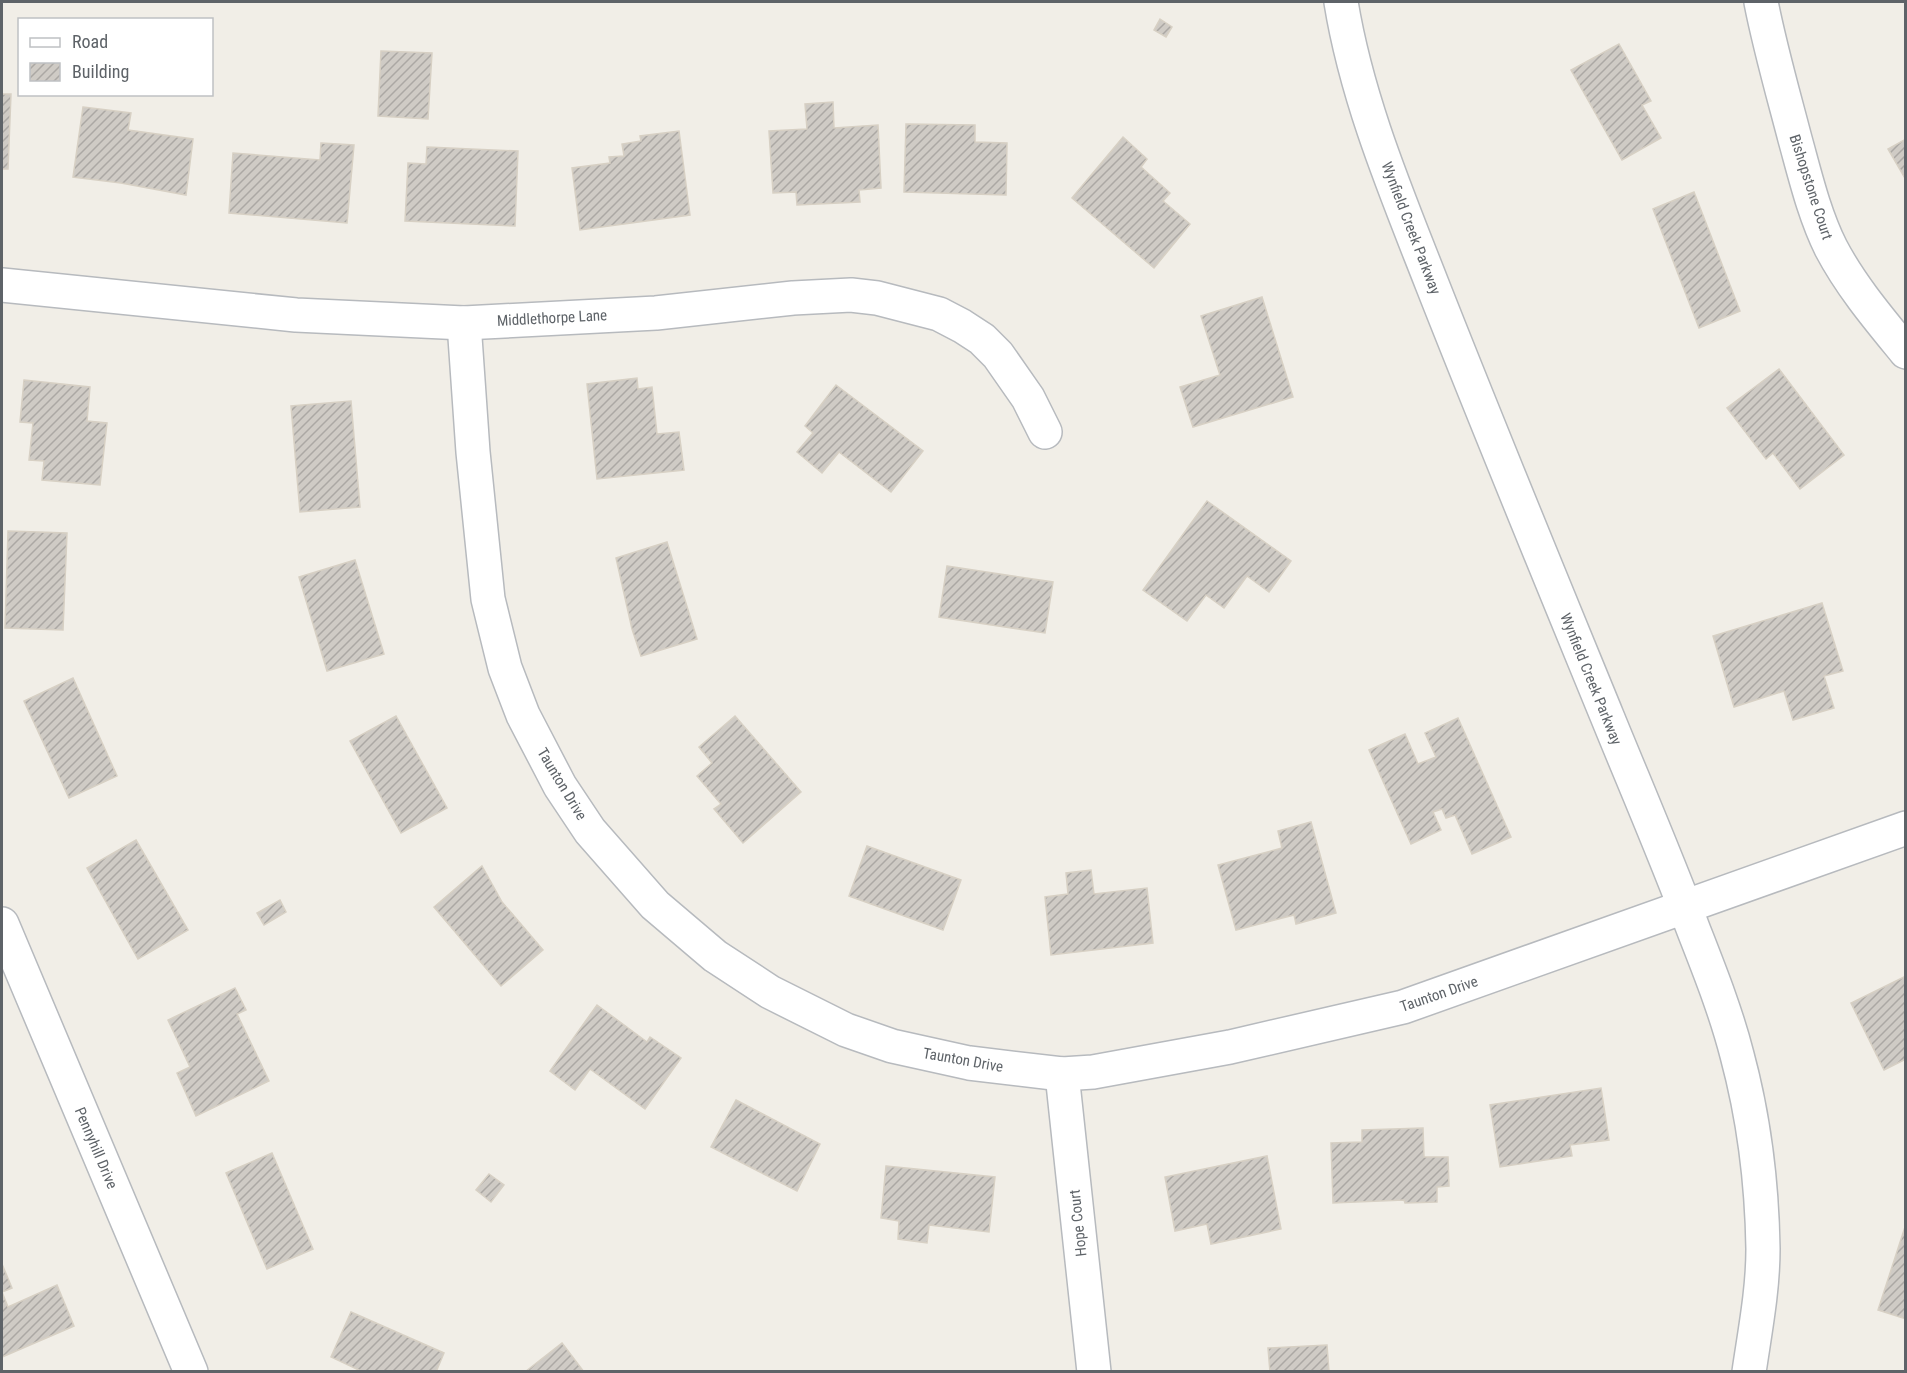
<svg xmlns="http://www.w3.org/2000/svg" width="1907" height="1373" viewBox="0 0 1907 1373" font-family="'Roboto Condensed',sans-serif">
  <style>
    .building { fill: url(#building-hatch); stroke: #d7d0c4; stroke-width: 1.5 }
    .lines { fill: none; stroke-linecap: round; stroke-linejoin: round }
    .minor-casing { stroke: #b7babe; stroke-width: 36 }
    .tertiary-casing { stroke: #b7babe; stroke-width: 36 }
    .minor { stroke: #fff; stroke-width: 33 }
    .tertiary { stroke: #fff; stroke-width: 33 }
    .labels { text-anchor: middle; stroke-width: 5; stroke-linejoin: round; paint-order: stroke }
    .street-label { font-size: 15px; fill: #5e6368; stroke: #fff }
  </style>
  <defs>
    <pattern id="building-hatch" width="6" height="6" patternUnits="userSpaceOnUse" patternTransform="scale(1.5)"><rect width="6" height="6" fill="#cfcbc5"/><path d="M-1 1l2-2M0 6l6-6M5 7l2-2" fill="none" stroke="#aba8a4"/></pattern>
  </defs>
  <rect width="100%" height="100%" fill="#f1eee7"/>
  <g class="building">
    <path d="M1160,19L1172,27L1166,37L1154,30Z"/>
    <path d="M1619,44L1651,101L1642,105L1661,138L1622,160L1571,70Z"/>
    <path d="M381,51L432,53L428,119L378,116Z"/>
    <path d="M2,94H11L8,169H2Z"/>
    <path d="M833,102L834,128L878,125L881,188L859,190L860,202L797,205L796,192L773,193L769,131L807,129L805,104Z"/>
    <path d="M83,107L131,113L128,130L193,139L186,195L121,183L73,177Z"/>
    <path d="M906,124L975,125V142L1007,143L1006,195L904,192Z"/>
    <path d="M679,131L690,215L580,230L572,168L610,163L609,157L624,156L622,144L641,141L640,136Z"/>
    <path d="M1123,137L1147,159L1141,167L1170,193L1163,201L1190,224L1154,268L1072,198Z"/>
    <path d="M1906,139V180L1888,149Z"/>
    <path d="M321,143L354,145L347,223L229,213L233,153L320,160Z"/>
    <path d="M427,147L518,151L515,226L405,221L408,163L426,164Z"/>
    <path d="M1694,192L1740,311L1699,328L1653,209Z"/>
    <path d="M1262,297L1293,397L1193,427L1180,387L1220,375L1201,316Z"/>
    <path d="M1779,369L1844,455L1800,489L1773,453L1766,459L1727,408Z"/>
    <path d="M637,378L638,389L652,387L657,434L679,432L684,470L597,479L587,384Z"/>
    <path d="M24,380L90,387L87,421L107,423L100,485L42,480L44,461L29,460L33,423L20,422Z"/>
    <path d="M836,385L923,451L891,492L839,452L822,473L797,452L813,433L805,426Z"/>
    <path d="M351,401L360,507L300,512L291,406Z"/>
    <path d="M1207,501L1291,561L1269,592L1247,576L1224,608L1206,595L1187,621L1143,590Z"/>
    <path d="M8,531L67,533L63,630L5,628Z"/>
    <path d="M667,542L697,639L641,656L632,629L616,558Z"/>
    <path d="M355,560L384,654L327,671L299,577Z"/>
    <path d="M947,566L1053,582L1045,633L939,617Z"/>
    <path d="M1822,603L1843,671L1824,676L1834,708L1793,720L1784,691L1734,707L1713,636Z"/>
    <path d="M73,678L117,776L69,798L24,701Z"/>
    <path d="M396,716L447,808L401,833L350,741Z"/>
    <path d="M735,716L801,792L743,843L714,809L721,804L697,776L712,763L699,747Z"/>
    <path d="M1458,718L1511,837L1472,854L1455,815L1446,818L1442,809L1433,812L1441,830L1411,844L1369,750L1405,734L1418,764L1436,757L1425,733Z"/>
    <path d="M1311,822L1336,913L1296,924L1294,915L1236,930L1218,865L1282,848L1278,831Z"/>
    <path d="M136,840L188,930L138,959L87,868Z"/>
    <path d="M867,846L961,880L943,930L849,896Z"/>
    <path d="M482,866L502,902L543,950L501,986L434,907Z"/>
    <path d="M1091,870L1094,894L1147,888L1153,943L1051,955L1045,897L1068,894L1066,873Z"/>
    <path d="M280,900L286,912L264,925L257,913Z"/>
    <path d="M1906,976V1059L1884,1070L1851,1003Z"/>
    <path d="M235,988L246,1010L237,1014L269,1081L196,1116L177,1073L190,1067L168,1020Z"/>
    <path d="M597,1005L647,1042L650,1037L681,1058L645,1109L590,1069L575,1090L550,1071Z"/>
    <path d="M1601,1088L1609,1140L1570,1145L1572,1156L1500,1167L1490,1105Z"/>
    <path d="M736,1100L820,1144L797,1191L711,1147Z"/>
    <path d="M1423,1128L1424,1157H1448L1449,1186L1437,1187V1202L1405,1203L1404,1200L1333,1203L1331,1143L1362,1142V1130Z"/>
    <path d="M272,1153L313,1249L267,1269L226,1173Z"/>
    <path d="M1267,1156L1281,1229L1211,1244L1207,1224L1175,1231L1165,1177Z"/>
    <path d="M886,1166L995,1177L989,1232L929,1225L927,1243L898,1239L899,1221L881,1218Z"/>
    <path d="M489,1174L504,1185L491,1202L476,1190Z"/>
    <path d="M1905,1227L1906,1228V1319L1878,1310Z"/>
    <path d="M2,1264L12,1288L2,1292L8,1307L57,1285L74,1326L2,1357Z"/>
    <path d="M351,1312L444,1353L436,1372H363L331,1357Z"/>
    <path d="M562,1343L584,1372H525Z"/>
    <path d="M1327,1345L1329,1372H1270L1268,1348Z"/>
  </g>
  <g class="lines">
    <defs>
      <g id="minor">
        <path d="M1761,2C1770,48 1783,93 1795,139C1805,175 1814,214 1831,248C1851,286 1879,319 1906,352"/>
        <path d="M2,285L296,315L464,323L656,313L793,298L851,295L877,298L939,314L962,326L982,339L998,355L1028,398L1045,432"/>
        <path d="M464,323L473,452L488,599L505,668L523,715L560,786L590,831L655,905L715,956L770,992L846,1030L892,1046L969,1063L1062,1074L1093,1072L1230,1047L1403,1007L1906,828"/>
        <path d="M2,924L191,1372"/>
        <path d="M1062,1074L1094,1372"/>
      </g>
      <path id="tertiary" d="M1341,2C1357,100 1396,192 1432,284C1489,429 1548,572 1607,716C1636,787 1667,859 1694,931C1710,972 1726,1012 1737,1055C1754,1118 1762,1184 1763,1249C1763,1290 1755,1331 1749,1372"/>
    </defs>
    <use href="#minor" class="minor-casing"/>
    <use href="#tertiary" class="tertiary-casing"/>
    <use href="#minor" class="minor"/>
    <use href="#tertiary" class="tertiary"/>
  </g>
  <g class="labels">
    <g class="street-label">
      <text transform="translate(1811 187) rotate(72)" y="5">Bishopstone Court</text>
      <text transform="translate(1411 228) rotate(69)" y="5">Wynfield Creek Parkway</text>
      <text transform="translate(552 318) rotate(-3)" y="5">Middlethorpe Lane</text>
      <text transform="translate(1591 679) rotate(68)" y="5">Wynfield Creek Parkway</text>
      <text transform="translate(562 784) rotate(59)" y="5">Taunton Drive</text>
      <text transform="translate(1439 994) rotate(-19)" y="5">Taunton Drive</text>
      <text transform="translate(963 1060) rotate(10)" y="5">Taunton Drive</text>
      <text transform="translate(96 1148) rotate(67)" y="5">Pennyhill Drive</text>
      <text transform="translate(1078 1223) rotate(-96)" y="5">Hope Court</text>
    </g>
  </g>
  <rect width="1907" height="1373" fill="none" stroke="#5e6368" stroke-width="6"/>
  <rect x="18" y="18" width="195" height="78" fill="#ffffff" stroke="#bfc1c3" stroke-width="1.5"/>
  <rect x="30" y="38" width="30" height="9" fill="#ffffff" stroke="#bfc1c3" stroke-width="1.5"/>
  <text x="72" y="48" font-size="18" fill="#5e6368">Road</text>
  <rect x="30" y="63" width="30" height="18" fill="url(#building-hatch)" stroke="#bfc1c3" stroke-width="1.5"/>
  <text x="72" y="78" font-size="18" fill="#5e6368">Building</text>
</svg>
